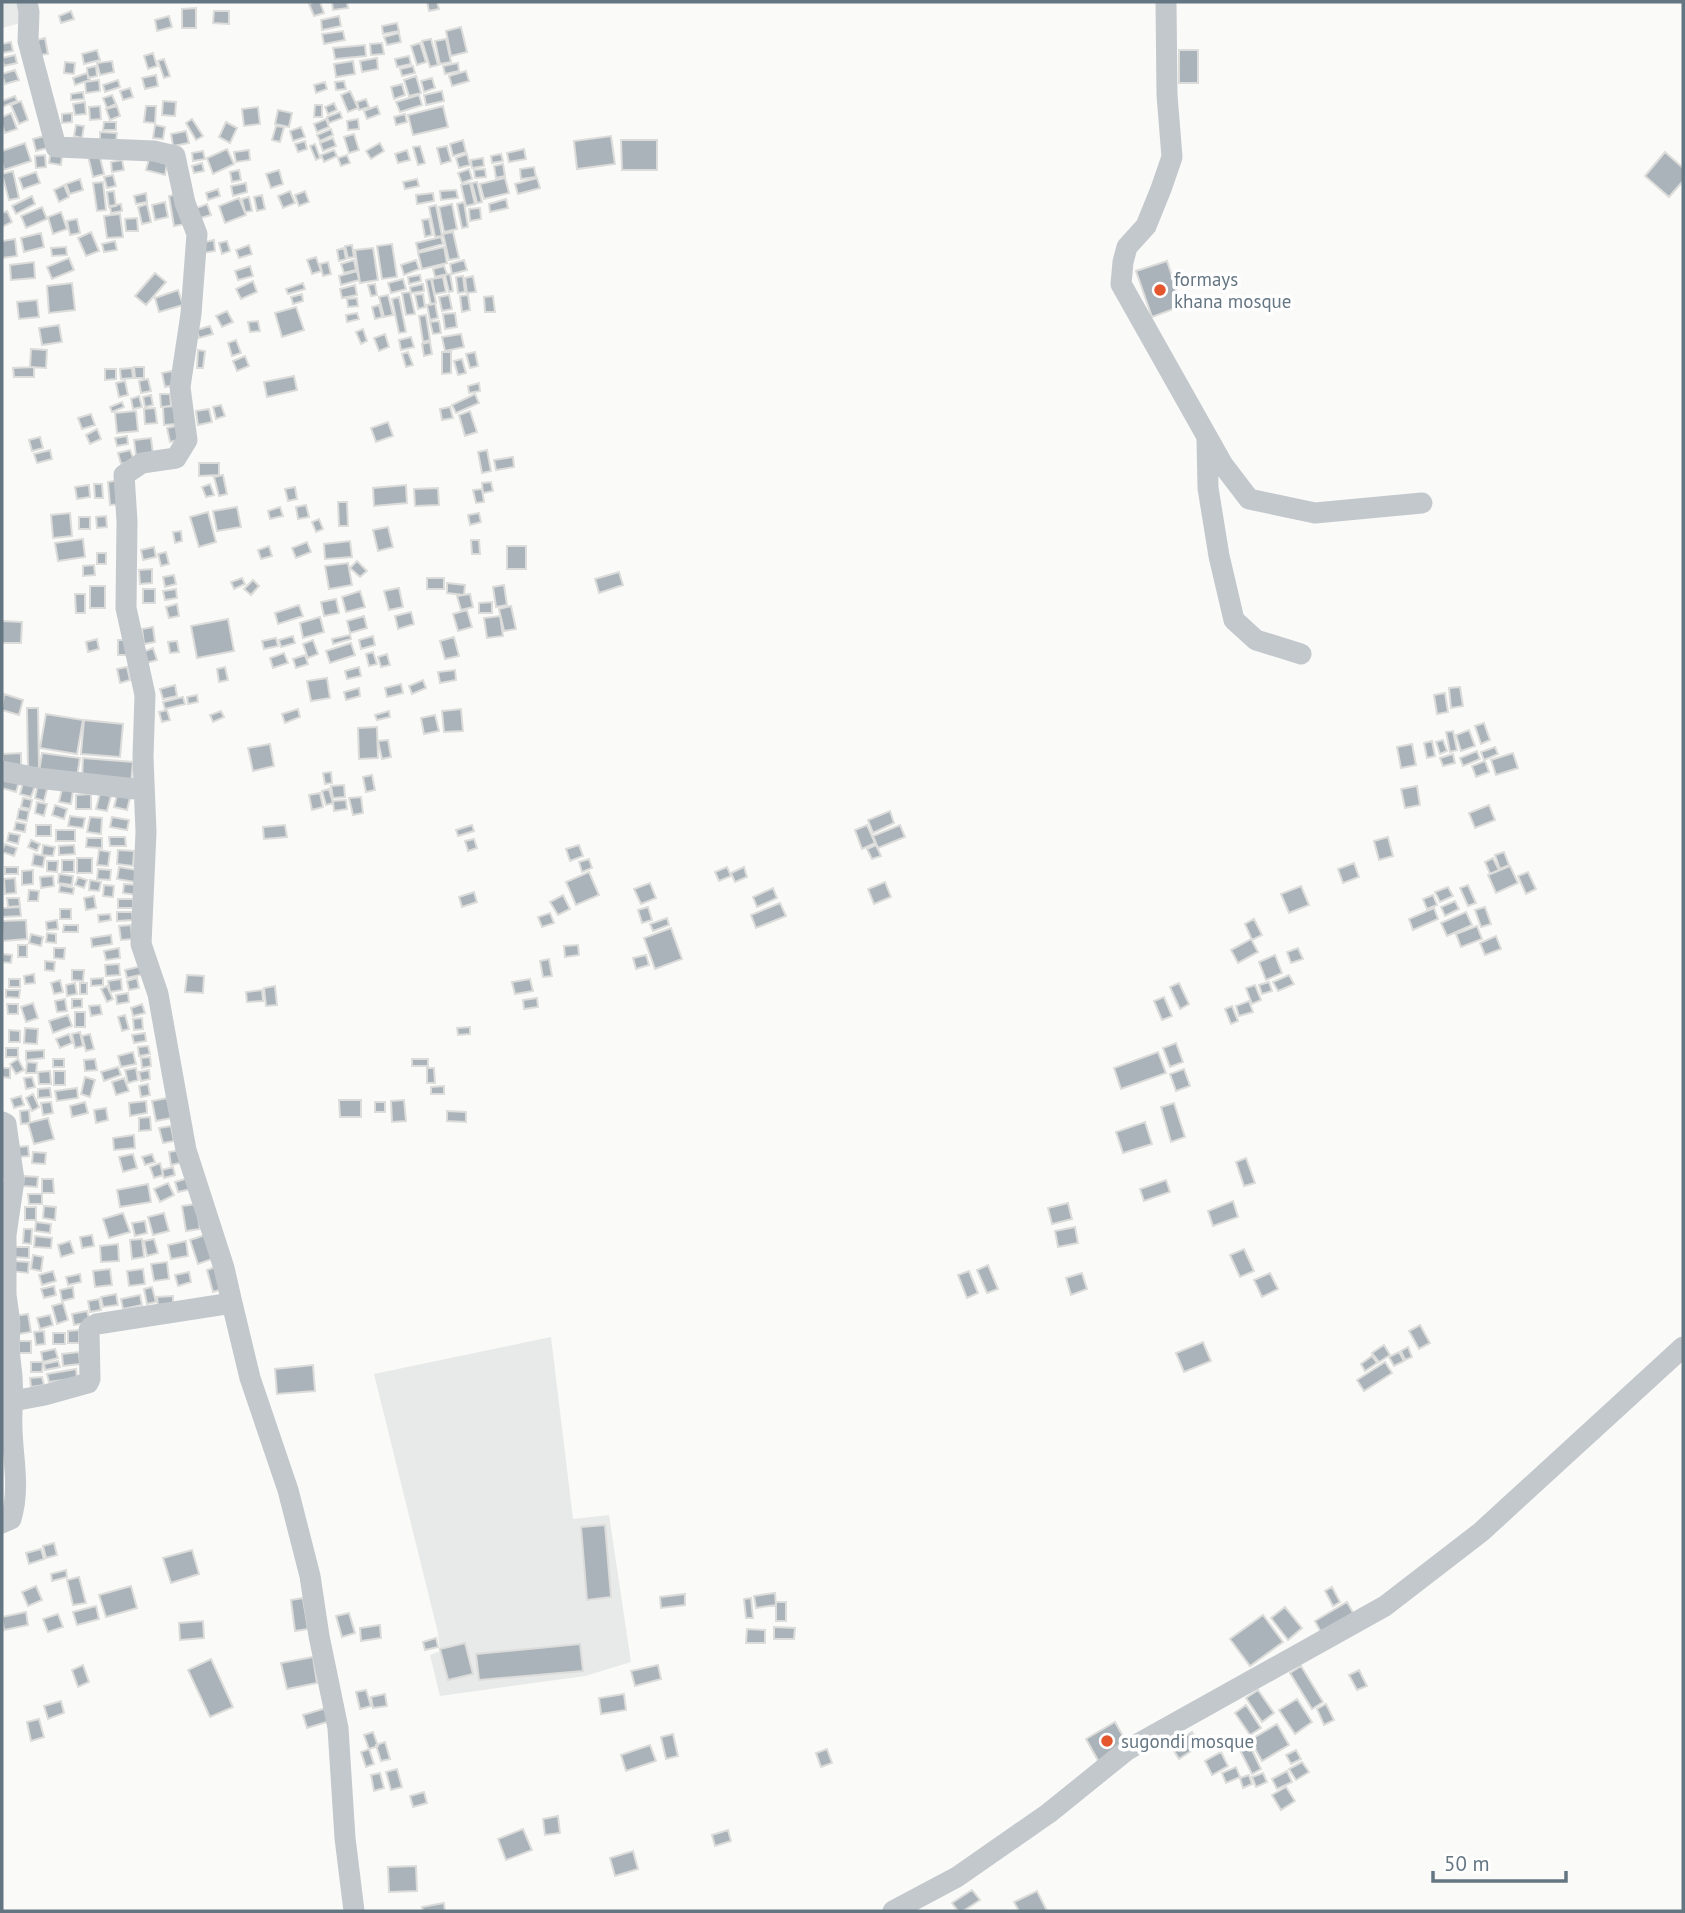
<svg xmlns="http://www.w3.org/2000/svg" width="1685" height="1913" font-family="'PT Sans',sans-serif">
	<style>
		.built { fill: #e8e9e9 }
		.building { fill: #aab3b9; stroke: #dcdcda; stroke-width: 2 }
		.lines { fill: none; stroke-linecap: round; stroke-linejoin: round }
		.street { stroke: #c3c8cc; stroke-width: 21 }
		.poi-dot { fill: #e4572e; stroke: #fff; stroke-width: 2.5 }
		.labels { text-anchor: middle; stroke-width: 7; stroke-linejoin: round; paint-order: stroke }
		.poi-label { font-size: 19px; fill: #657683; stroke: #fff; text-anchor: start }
	</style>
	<rect width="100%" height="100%" fill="#fafaf8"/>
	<!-- built -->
	<path class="built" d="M 2,2 L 21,2 L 24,22 L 2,28 Z
		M 551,1337 L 573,1519 L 609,1515 L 631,1662 L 585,1676 L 440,1696 L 430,1655 L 440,1651 L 438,1633 L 374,1374 Z"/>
	<!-- building -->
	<path class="building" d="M 314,2 L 320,2 L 324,13 L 314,16 L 309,4 Z
		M 332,2 L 347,2 L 348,8 L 333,10 Z
		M 427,2 L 437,2 L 439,9 L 429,11 Z
		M 196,8 L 196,28 L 182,28 L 182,9 Z
		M 71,11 L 74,19 L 61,23 L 59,16 Z
		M 214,11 L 229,11 L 229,24 L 213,23 Z
		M 169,16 L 172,27 L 157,31 L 155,20 Z
		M 339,16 L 341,26 L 322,30 L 321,20 Z
		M 397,23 L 399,31 L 383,34 L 382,26 Z
		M 461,27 L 467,52 L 451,56 L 446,31 Z
		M 343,31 L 345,40 L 324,44 L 322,34 Z
		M 399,33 L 401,42 L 387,45 L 384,37 Z
		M 45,38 L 48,54 L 39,55 L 37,40 Z
		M 431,39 L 438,65 L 430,67 L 422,41 Z
		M 446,39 L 451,62 L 440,64 L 435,41 Z
		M 11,42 L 13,51 L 2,53 L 2,44 Z
		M 382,43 L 384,54 L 371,55 L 370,44 Z
		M 420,43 L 426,62 L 417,65 L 411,46 Z
		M 365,45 L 366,56 L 335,59 L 333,48 Z
		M 97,50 L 100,60 L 84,64 L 82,54 Z
		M 1179,50 L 1198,50 L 1198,83 L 1179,83 Z
		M 153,53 L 157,66 L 148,69 L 144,56 Z
		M 15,55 L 17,63 L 4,66 L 2,58 Z
		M 409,56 L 411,64 L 397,67 L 395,59 Z
		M 377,58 L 378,69 L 362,72 L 360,61 Z
		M 164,59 L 170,76 L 164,78 L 158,61 Z
		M 112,61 L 114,72 L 100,75 L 97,63 Z
		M 353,61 L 355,74 L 336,77 L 334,64 Z
		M 65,62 L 75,63 L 74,74 L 64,73 Z
		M 458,63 L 459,71 L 445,74 L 443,66 Z
		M 96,66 L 97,76 L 88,78 L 87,68 Z
		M 413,66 L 415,73 L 402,76 L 400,69 Z
		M 15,70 L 19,80 L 5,84 L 2,74 Z
		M 466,71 L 469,81 L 452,86 L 449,76 Z
		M 87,73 L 90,80 L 75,85 L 73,78 Z
		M 156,75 L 158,86 L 145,89 L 142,78 Z
		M 416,76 L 421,93 L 409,96 L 404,80 Z
		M 432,78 L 435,88 L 424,92 L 421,81 Z
		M 99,80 L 100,91 L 86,93 L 85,82 Z
		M 118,80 L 120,87 L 105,92 L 103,85 Z
		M 344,81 L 346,89 L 336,90 L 335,82 Z
		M 325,82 L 327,89 L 316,93 L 314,85 Z
		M 402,84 L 405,95 L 394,99 L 391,87 Z
		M 130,88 L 133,97 L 123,100 L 120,91 Z
		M 350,91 L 358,108 L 348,112 L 341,95 Z
		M 442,91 L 444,101 L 426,105 L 424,95 Z
		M 83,92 L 84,99 L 71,100 L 71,94 Z
		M 112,95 L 116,104 L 107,108 L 103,98 Z
		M 419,95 L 422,105 L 400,112 L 396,102 Z
		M 15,96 L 17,101 L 2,107 L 2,101 Z
		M 366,99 L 369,107 L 359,110 L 357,102 Z
		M 21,101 L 28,120 L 19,124 L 11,105 Z
		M 163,101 L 176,102 L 175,116 L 162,115 Z
		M 85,102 L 86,114 L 75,115 L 73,104 Z
		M 334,103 L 337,110 L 328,114 L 325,107 Z
		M 315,105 L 322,105 L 322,117 L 314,117 Z
		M 100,106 L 101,119 L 90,120 L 89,107 Z
		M 117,106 L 120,116 L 110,120 L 106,109 Z
		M 146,106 L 156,106 L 155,123 L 144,122 Z
		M 377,106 L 380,114 L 367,119 L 364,111 Z
		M 443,106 L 448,127 L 413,135 L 408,115 Z
		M 258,107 L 260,124 L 244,126 L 242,109 Z
		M 278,110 L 292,113 L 289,127 L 275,124 Z
		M 340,112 L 342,118 L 329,123 L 327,117 Z
		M 11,113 L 17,129 L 5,133 L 2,125 L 2,117 Z
		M 72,113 L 72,122 L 62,123 L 62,114 Z
		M 405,114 L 407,122 L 396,125 L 394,117 Z
		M 192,119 L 203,136 L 196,140 L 186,123 Z
		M 326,119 L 329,127 L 317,132 L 314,124 Z
		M 358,119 L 359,129 L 348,130 L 347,121 Z
		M 104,122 L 116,122 L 116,130 L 103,130 Z
		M 226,122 L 237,128 L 230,143 L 219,137 Z
		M 76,125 L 84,126 L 82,138 L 74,136 Z
		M 155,125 L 165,127 L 163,139 L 153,138 Z
		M 276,126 L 284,127 L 280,142 L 272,140 Z
		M 301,127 L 305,137 L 293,141 L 290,131 Z
		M 331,129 L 333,135 L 320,141 L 317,135 Z
		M 186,131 L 189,143 L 173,146 L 171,134 Z
		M 100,132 L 117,133 L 116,142 L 100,141 Z
		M 354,134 L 359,150 L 349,153 L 344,137 Z
		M 44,136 L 47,148 L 36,151 L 33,139 Z
		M 611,136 L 615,164 L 577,169 L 574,141 Z
		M 333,138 L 336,146 L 323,151 L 320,143 Z
		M 463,140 L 466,152 L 453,156 L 450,144 Z
		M 621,140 L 657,140 L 657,170 L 622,170 Z
		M 305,141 L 307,149 L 298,152 L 295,144 Z
		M 25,143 L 31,161 L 4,170 L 2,162 L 2,151 Z
		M 380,143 L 384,151 L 371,159 L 366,151 Z
		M 315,144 L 320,158 L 316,160 L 310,146 Z
		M 420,146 L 425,163 L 418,165 L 413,147 Z
		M 447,146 L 451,161 L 441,164 L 437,148 Z
		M 51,149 L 63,150 L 61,165 L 49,163 Z
		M 227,149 L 234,164 L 213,174 L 207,158 Z
		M 524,149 L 526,159 L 509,162 L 507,153 Z
		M 249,150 L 250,160 L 236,162 L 234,152 Z
		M 334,150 L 337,156 L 324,162 L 321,155 Z
		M 407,150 L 410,160 L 398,163 L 395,154 Z
		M 203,151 L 205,159 L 193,161 L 192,153 Z
		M 1665,152 L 1683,168 L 1683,181 L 1669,197 L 1645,176 Z
		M 99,153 L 104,174 L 93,177 L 88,156 Z
		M 467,154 L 470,165 L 459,168 L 456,158 Z
		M 501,154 L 503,161 L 492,163 L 491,156 Z
		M 45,155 L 46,167 L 36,168 L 35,156 Z
		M 347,155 L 350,163 L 341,166 L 338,158 Z
		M 483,158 L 484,166 L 472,168 L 471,160 Z
		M 149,159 L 167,164 L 165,175 L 146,170 Z
		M 122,160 L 124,170 L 112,172 L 111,162 Z
		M 202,163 L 204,171 L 194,173 L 192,166 Z
		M 503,164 L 505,176 L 496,178 L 494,166 Z
		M 534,167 L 536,177 L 521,179 L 520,169 Z
		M 469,169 L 472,179 L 462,183 L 458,173 Z
		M 485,169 L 486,177 L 475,178 L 474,170 Z
		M 239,170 L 241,180 L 232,182 L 230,172 Z
		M 279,170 L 283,184 L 271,188 L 266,174 Z
		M 13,171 L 19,198 L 9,200 L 2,174 Z
		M 36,172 L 40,183 L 23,189 L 19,178 Z
		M 113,175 L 116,186 L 107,188 L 104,177 Z
		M 505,178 L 509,193 L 484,199 L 480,184 Z
		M 537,178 L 540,188 L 518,194 L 515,184 Z
		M 80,179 L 83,190 L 70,194 L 66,184 Z
		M 417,179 L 419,186 L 405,189 L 403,182 Z
		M 103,182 L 106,210 L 97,211 L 93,183 Z
		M 477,182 L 482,202 L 477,203 L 472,183 Z
		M 246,183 L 247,192 L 233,196 L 231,186 Z
		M 470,183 L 475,204 L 466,206 L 461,185 Z
		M 64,185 L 69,197 L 59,202 L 54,190 Z
		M 218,189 L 220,196 L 208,200 L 206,193 Z
		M 456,190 L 458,198 L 441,200 L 440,191 Z
		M 114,191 L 116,206 L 109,207 L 107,192 Z
		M 290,191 L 295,203 L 283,208 L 278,196 Z
		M 305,191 L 309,202 L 299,206 L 295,195 Z
		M 146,193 L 147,202 L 136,204 L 134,196 Z
		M 433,193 L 434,201 L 417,204 L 416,195 Z
		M 179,194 L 185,224 L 174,226 L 169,196 Z
		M 262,195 L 265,209 L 257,211 L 254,197 Z
		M 32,196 L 35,204 L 16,214 L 12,206 Z
		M 249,197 L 252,211 L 245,212 L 242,199 Z
		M 239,198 L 246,215 L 225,223 L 219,206 Z
		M 506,199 L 508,208 L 490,212 L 489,204 Z
		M 165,202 L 168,217 L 155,220 L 152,205 Z
		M 464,202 L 468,227 L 462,228 L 457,204 Z
		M 121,204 L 122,211 L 111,213 L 110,206 Z
		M 147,204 L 151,222 L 142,224 L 138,207 Z
		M 207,204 L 211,215 L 197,219 L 194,209 Z
		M 452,204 L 457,229 L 444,232 L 439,207 Z
		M 436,205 L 442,236 L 435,237 L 429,207 Z
		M 42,207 L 47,219 L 26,228 L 21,216 Z
		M 480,208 L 481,219 L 470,221 L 469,209 Z
		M 7,211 L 12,222 L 2,227 L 2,213 Z
		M 61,212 L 67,229 L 53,234 L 48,217 Z
		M 120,214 L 123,237 L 107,238 L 104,216 Z
		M 137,218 L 138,231 L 126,231 L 125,219 Z
		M 77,219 L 80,233 L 70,235 L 67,221 Z
		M 429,219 L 432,235 L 425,237 L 422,220 Z
		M 91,232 L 99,251 L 86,256 L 78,238 Z
		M 453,232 L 459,258 L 449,260 L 443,234 Z
		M 41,233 L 44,247 L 24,252 L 21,238 Z
		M 441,237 L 443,244 L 418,251 L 416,243 Z
		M 15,239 L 17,256 L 2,258 L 2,241 Z
		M 214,240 L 215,251 L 202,253 L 200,243 Z
		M 115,241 L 117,250 L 104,252 L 102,244 Z
		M 227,241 L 230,251 L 222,254 L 219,243 Z
		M 392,244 L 397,277 L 382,279 L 377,246 Z
		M 249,245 L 252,254 L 239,258 L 236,250 Z
		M 352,245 L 354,257 L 348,258 L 345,246 Z
		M 66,247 L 67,255 L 52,256 L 51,248 Z
		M 444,247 L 447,263 L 422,269 L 418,253 Z
		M 344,248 L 346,259 L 339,261 L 337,250 Z
		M 373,248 L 378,280 L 360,283 L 355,250 Z
		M 316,257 L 321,271 L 312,274 L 307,260 Z
		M 69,258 L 74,270 L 52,279 L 47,267 Z
		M 354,260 L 356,270 L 344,273 L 341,264 Z
		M 416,260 L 419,269 L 404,275 L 401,265 Z
		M 464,260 L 467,270 L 452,274 L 450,264 Z
		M 1167,261 L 1182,306 L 1152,317 L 1136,271 Z
		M 34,262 L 35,278 L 11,280 L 10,265 Z
		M 328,262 L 331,274 L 323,276 L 320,264 Z
		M 250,266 L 253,276 L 238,280 L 235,271 Z
		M 444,266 L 447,274 L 435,277 L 433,269 Z
		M 357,271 L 359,280 L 341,285 L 339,276 Z
		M 155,273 L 166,282 L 146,305 L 135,296 Z
		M 450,274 L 453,291 L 449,292 L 445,275 Z
		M 420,275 L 421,281 L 409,284 L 408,277 Z
		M 463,276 L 465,292 L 458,293 L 456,277 Z
		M 473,276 L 476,292 L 467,293 L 465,278 Z
		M 443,277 L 446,292 L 435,294 L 432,279 Z
		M 403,279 L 406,289 L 391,293 L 388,283 Z
		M 431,279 L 436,303 L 431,305 L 426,280 Z
		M 253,281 L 257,292 L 241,299 L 236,289 Z
		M 72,283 L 75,310 L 49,313 L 47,286 Z
		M 303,283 L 305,289 L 288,294 L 286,289 Z
		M 375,284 L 377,295 L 371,296 L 368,285 Z
		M 423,284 L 424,291 L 411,293 L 410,287 Z
		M 355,285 L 357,295 L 342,298 L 340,289 Z
		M 178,290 L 183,305 L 159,312 L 155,298 Z
		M 410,292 L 415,314 L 406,315 L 402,293 Z
		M 302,294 L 303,301 L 293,304 L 291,297 Z
		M 423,294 L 425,307 L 418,309 L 415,295 Z
		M 388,295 L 393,315 L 384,317 L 379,297 Z
		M 449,295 L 452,309 L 442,311 L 439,297 Z
		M 468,295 L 470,310 L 462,312 L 460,296 Z
		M 493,296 L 495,312 L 485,312 L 484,297 Z
		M 399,297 L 406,332 L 399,333 L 392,299 Z
		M 357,298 L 358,306 L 348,307 L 347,299 Z
		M 37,300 L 39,317 L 19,319 L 17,302 Z
		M 435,303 L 438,318 L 430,320 L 427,305 Z
		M 379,305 L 382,317 L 375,319 L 372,307 Z
		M 296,307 L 304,330 L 282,337 L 275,313 Z
		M 227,311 L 233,322 L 222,327 L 216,316 Z
		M 357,313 L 359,319 L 347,322 L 346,315 Z
		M 455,313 L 457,327 L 445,329 L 443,314 Z
		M 426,315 L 430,340 L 423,342 L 419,316 Z
		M 258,321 L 260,331 L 250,332 L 248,322 Z
		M 439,321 L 441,333 L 433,334 L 430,322 Z
		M 59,325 L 62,342 L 42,345 L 39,328 Z
		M 210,326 L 213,334 L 199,338 L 197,330 Z
		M 363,329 L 367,341 L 361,344 L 356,332 Z
		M 385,334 L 389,347 L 379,351 L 374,338 Z
		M 461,334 L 464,347 L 445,351 L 442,337 Z
		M 411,337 L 414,347 L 401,350 L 399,340 Z
		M 236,340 L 241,353 L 232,356 L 228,343 Z
		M 430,342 L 432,354 L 424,356 L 422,344 Z
		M 31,349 L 47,350 L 46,368 L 30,367 Z
		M 198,350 L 205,351 L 203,368 L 197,368 Z
		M 408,352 L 413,365 L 406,367 L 402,354 Z
		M 442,352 L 451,352 L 451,373 L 442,374 Z
		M 475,352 L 478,366 L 470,368 L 466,354 Z
		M 245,356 L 249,366 L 237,371 L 233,361 Z
		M 462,359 L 466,373 L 458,375 L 454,361 Z
		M 34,367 L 34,377 L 14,377 L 13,368 Z
		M 134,367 L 144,367 L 144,378 L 135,378 Z
		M 132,368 L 133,378 L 121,379 L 120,369 Z
		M 105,369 L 116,369 L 116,379 L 105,380 Z
		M 172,371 L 174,385 L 165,387 L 162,373 Z
		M 294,376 L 297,390 L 267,397 L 264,382 Z
		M 148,379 L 151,391 L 141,393 L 139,381 Z
		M 125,381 L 128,395 L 119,397 L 116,383 Z
		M 479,383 L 480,391 L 469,393 L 468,386 Z
		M 160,394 L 170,394 L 171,406 L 161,407 Z
		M 475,394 L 479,403 L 456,413 L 452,405 Z
		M 151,395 L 153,405 L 145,407 L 143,397 Z
		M 139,396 L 142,407 L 133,409 L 131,399 Z
		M 122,402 L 124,407 L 112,412 L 110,407 Z
		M 221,405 L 225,416 L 216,419 L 213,407 Z
		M 175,406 L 176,424 L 164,425 L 163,407 Z
		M 450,407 L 453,418 L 442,420 L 440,409 Z
		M 155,408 L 157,423 L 145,424 L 144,409 Z
		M 209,409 L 212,422 L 198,425 L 196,411 Z
		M 136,411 L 138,431 L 117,433 L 115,413 Z
		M 470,411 L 477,432 L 465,436 L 459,415 Z
		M 91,414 L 95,425 L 82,429 L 78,418 Z
		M 388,422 L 393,436 L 376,442 L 371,428 Z
		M 180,425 L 183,439 L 170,442 L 167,428 Z
		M 97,429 L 101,439 L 90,444 L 86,435 Z
		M 127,436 L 128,444 L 117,446 L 115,438 Z
		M 40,437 L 43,448 L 32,451 L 29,440 Z
		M 151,438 L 153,454 L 136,456 L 134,440 Z
		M 50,450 L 52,459 L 37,463 L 34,454 Z
		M 130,450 L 134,460 L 121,464 L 118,453 Z
		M 487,450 L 491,471 L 482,473 L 478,452 Z
		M 513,457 L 514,467 L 496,470 L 494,460 Z
		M 199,463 L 219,463 L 219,475 L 199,476 Z
		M 223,475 L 227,494 L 219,496 L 214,477 Z
		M 119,480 L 122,504 L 110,505 L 108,482 Z
		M 491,482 L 493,491 L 483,493 L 482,483 Z
		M 94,484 L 102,484 L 103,498 L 95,498 Z
		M 210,484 L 214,495 L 206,497 L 202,487 Z
		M 89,485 L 90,497 L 77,499 L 75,487 Z
		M 406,485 L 407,503 L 374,506 L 373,488 Z
		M 295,487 L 297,499 L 288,501 L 285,489 Z
		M 438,488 L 439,505 L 415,506 L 414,489 Z
		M 482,489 L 484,502 L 476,503 L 473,490 Z
		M 338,502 L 347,502 L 348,526 L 339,526 Z
		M 306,505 L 309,517 L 298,519 L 296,507 Z
		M 237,507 L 241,527 L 217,531 L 213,511 Z
		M 280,507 L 283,516 L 270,519 L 268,511 Z
		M 208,512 L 216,542 L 199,547 L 190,517 Z
		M 70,513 L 72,536 L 53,538 L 51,515 Z
		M 479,513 L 481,522 L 470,525 L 468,515 Z
		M 106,516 L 107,527 L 97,528 L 96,517 Z
		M 79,517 L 90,517 L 90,529 L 79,529 Z
		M 319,519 L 323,529 L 316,532 L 312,522 Z
		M 388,527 L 393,547 L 378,551 L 373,530 Z
		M 181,531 L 182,541 L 175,543 L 173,532 Z
		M 83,539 L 85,557 L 58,561 L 55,543 Z
		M 471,540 L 479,540 L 480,554 L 472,554 Z
		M 350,541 L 352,557 L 325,559 L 324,544 Z
		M 307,542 L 311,552 L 296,558 L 292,548 Z
		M 269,546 L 272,556 L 261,559 L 258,550 Z
		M 507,546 L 526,546 L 526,569 L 507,569 Z
		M 154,547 L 156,557 L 143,560 L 141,550 Z
		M 166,552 L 169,564 L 161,566 L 158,554 Z
		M 97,553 L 106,553 L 106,564 L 97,564 Z
		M 357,561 L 367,571 L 360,577 L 350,568 Z
		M 348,563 L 352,585 L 329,589 L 325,566 Z
		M 94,565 L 95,575 L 83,576 L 83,566 Z
		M 152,569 L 152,583 L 140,584 L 139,570 Z
		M 619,572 L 623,585 L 599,593 L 595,579 Z
		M 174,575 L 176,584 L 165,587 L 163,577 Z
		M 242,578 L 245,584 L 234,589 L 231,582 Z
		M 427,578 L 444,578 L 444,589 L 427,589 Z
		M 253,580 L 259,586 L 251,595 L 244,589 Z
		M 447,583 L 465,585 L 464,595 L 447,593 Z
		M 504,585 L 507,605 L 496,607 L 493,587 Z
		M 90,586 L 105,586 L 105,608 L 90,608 Z
		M 399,588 L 403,607 L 389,610 L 384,591 Z
		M 143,589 L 155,589 L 155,603 L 143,603 Z
		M 176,589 L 177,598 L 165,600 L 163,591 Z
		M 360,591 L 365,607 L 346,612 L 342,597 Z
		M 75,594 L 85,594 L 85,613 L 76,613 Z
		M 470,594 L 473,607 L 461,610 L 457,596 Z
		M 336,599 L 339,613 L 324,616 L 321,602 Z
		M 492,602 L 492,613 L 479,613 L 479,603 Z
		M 177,604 L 179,616 L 169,618 L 166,607 Z
		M 299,605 L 303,616 L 278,624 L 275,613 Z
		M 511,606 L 516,629 L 504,631 L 499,609 Z
		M 467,610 L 472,627 L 458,631 L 453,614 Z
		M 411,612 L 414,624 L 398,629 L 395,616 Z
		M 364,616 L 367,628 L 350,633 L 347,621 Z
		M 500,616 L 503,636 L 487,638 L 484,618 Z
		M 320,617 L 324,632 L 303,638 L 300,623 Z
		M 228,619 L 234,651 L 197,658 L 191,626 Z
		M 2,621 L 22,622 L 21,643 L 2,643 Z
		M 153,627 L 155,642 L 144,644 L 142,629 Z
		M 350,635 L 351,639 L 333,644 L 332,639 Z
		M 293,636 L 295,643 L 281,647 L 279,640 Z
		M 373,636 L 375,645 L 361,649 L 359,640 Z
		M 454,637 L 459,656 L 445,659 L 440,641 Z
		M 276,638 L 278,646 L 264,649 L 262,641 Z
		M 97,639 L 99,649 L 88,652 L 86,642 Z
		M 118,640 L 127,640 L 128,655 L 118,655 Z
		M 313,640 L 318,654 L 308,658 L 303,644 Z
		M 177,641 L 179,652 L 170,653 L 168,642 Z
		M 351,643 L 355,655 L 330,663 L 326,651 Z
		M 153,648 L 157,660 L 146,663 L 143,652 Z
		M 373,652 L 377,664 L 369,666 L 366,654 Z
		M 284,653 L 288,663 L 273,668 L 270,658 Z
		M 387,654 L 390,665 L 381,667 L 378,657 Z
		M 305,655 L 308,664 L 296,668 L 293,659 Z
		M 127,667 L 130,680 L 120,683 L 117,669 Z
		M 225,667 L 228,680 L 219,682 L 217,669 Z
		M 359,667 L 361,676 L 347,679 L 345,671 Z
		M 455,670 L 456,680 L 440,683 L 438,672 Z
		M 327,678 L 330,698 L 311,701 L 307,681 Z
		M 423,680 L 426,688 L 412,694 L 409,686 Z
		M 401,684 L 403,693 L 387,697 L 385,688 Z
		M 175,685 L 177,696 L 163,699 L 160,689 Z
		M 1460,687 L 1463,706 L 1451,708 L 1449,688 Z
		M 359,688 L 360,696 L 346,700 L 344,692 Z
		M 1445,693 L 1448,712 L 1437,714 L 1434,695 Z
		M 4,694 L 23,700 L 19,715 L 2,710 Z
		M 197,695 L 198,702 L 188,704 L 187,697 Z
		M 183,697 L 185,704 L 165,709 L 163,702 Z
		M 27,708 L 38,708 L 39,768 L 28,769 Z
		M 298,709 L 300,717 L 285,723 L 282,714 Z
		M 461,709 L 463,731 L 444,732 L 442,711 Z
		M 167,710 L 170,720 L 162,722 L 159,712 Z
		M 221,711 L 224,717 L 213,722 L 210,715 Z
		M 389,711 L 390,717 L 377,720 L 375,715 Z
		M 46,714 L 83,720 L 77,754 L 40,748 Z
		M 435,715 L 439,731 L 424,734 L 421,718 Z
		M 84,720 L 123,724 L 120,757 L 81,754 Z
		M 1484,723 L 1490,740 L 1481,744 L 1475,726 Z
		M 377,727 L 378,758 L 359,759 L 358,728 Z
		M 1469,730 L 1475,746 L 1461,751 L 1456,735 Z
		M 1453,731 L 1457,750 L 1450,752 L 1446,732 Z
		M 388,740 L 391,757 L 382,759 L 378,741 Z
		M 1443,740 L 1447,751 L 1440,754 L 1436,742 Z
		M 1432,741 L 1435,756 L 1427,758 L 1424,743 Z
		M 270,744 L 274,766 L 253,771 L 248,748 Z
		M 1412,744 L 1416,765 L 1401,768 L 1397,747 Z
		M 1495,747 L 1498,754 L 1484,760 L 1481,752 Z
		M 1477,751 L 1480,759 L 1463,766 L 1460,758 Z
		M 21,753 L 21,768 L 3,768 L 3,754 Z
		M 42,753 L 80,758 L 77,777 L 39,772 Z
		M 1513,753 L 1518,768 L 1496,775 L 1491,760 Z
		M 1453,754 L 1455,763 L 1443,766 L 1440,758 Z
		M 83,758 L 133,762 L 131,783 L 82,779 Z
		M 1485,761 L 1489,772 L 1476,777 L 1472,766 Z
		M 331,772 L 332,783 L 325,784 L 323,773 Z
		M 372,775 L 375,790 L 366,792 L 363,777 Z
		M 2,777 L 19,782 L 16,792 L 2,788 Z
		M 23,783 L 35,786 L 31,797 L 20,794 Z
		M 38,784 L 48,786 L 44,801 L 35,798 Z
		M 344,785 L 345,797 L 333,798 L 331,786 Z
		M 1417,786 L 1420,805 L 1405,808 L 1401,789 Z
		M 62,789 L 73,791 L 71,804 L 59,802 Z
		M 329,789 L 333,803 L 326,805 L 322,791 Z
		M 100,793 L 111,796 L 107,811 L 96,809 Z
		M 320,793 L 323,807 L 312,810 L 309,795 Z
		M 91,794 L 91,809 L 76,809 L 76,795 Z
		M 117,795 L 130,798 L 127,810 L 114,807 Z
		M 361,797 L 363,813 L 353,815 L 349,798 Z
		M 23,798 L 32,800 L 30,809 L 21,807 Z
		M 346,800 L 347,809 L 334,811 L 333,801 Z
		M 37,802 L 47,804 L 44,816 L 35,813 Z
		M 55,805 L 67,809 L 64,819 L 52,815 Z
		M 1489,805 L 1495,820 L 1475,828 L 1469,813 Z
		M 19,809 L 29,811 L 27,821 L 17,819 Z
		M 890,811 L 894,823 L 873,833 L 868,820 Z
		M 70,816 L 85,818 L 83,828 L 68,826 Z
		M 90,817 L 102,818 L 101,834 L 87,832 Z
		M 112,817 L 129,820 L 127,830 L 110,827 Z
		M 16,822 L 26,824 L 25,832 L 14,830 Z
		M 36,825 L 51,825 L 51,836 L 36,836 Z
		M 285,825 L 287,837 L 264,839 L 263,827 Z
		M 472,825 L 474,831 L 458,836 L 456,830 Z
		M 867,825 L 875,843 L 862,849 L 855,830 Z
		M 900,825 L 905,837 L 878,848 L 873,836 Z
		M 56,830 L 75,830 L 75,841 L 56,841 Z
		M 9,833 L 20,835 L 18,844 L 7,841 Z
		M 109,837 L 125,837 L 126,846 L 110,846 Z
		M 1388,837 L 1393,856 L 1379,860 L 1374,841 Z
		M 87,838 L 102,838 L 102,848 L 86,847 Z
		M 474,839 L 477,848 L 468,851 L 465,841 Z
		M 31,840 L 40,844 L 37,851 L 28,847 Z
		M 5,844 L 17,848 L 14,856 L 2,852 Z
		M 43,845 L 55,847 L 53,856 L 42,855 Z
		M 74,845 L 75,854 L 59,855 L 59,846 Z
		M 579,845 L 583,856 L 570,861 L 566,849 Z
		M 876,845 L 881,856 L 872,859 L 867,849 Z
		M 99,850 L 110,852 L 108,866 L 97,865 Z
		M 118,850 L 134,851 L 133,866 L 117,864 Z
		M 1504,852 L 1509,865 L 1500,869 L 1495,855 Z
		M 34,854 L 45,856 L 43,867 L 32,865 Z
		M 77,858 L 92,858 L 92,873 L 77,873 Z
		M 1493,858 L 1499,870 L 1490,874 L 1485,862 Z
		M 589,859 L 592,868 L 582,872 L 579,862 Z
		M 62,860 L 74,860 L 74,872 L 62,872 Z
		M 47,861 L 58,861 L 57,872 L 47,871 Z
		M 1354,863 L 1359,877 L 1343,883 L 1338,869 Z
		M 1510,866 L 1518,883 L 1496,893 L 1488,875 Z
		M 5,867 L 18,867 L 18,874 L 5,874 Z
		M 119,867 L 137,870 L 135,882 L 117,879 Z
		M 727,867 L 731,876 L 719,881 L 715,872 Z
		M 744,867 L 747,877 L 735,882 L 731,873 Z
		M 98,869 L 111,870 L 110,880 L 97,879 Z
		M 33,870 L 33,884 L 22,885 L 22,871 Z
		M 589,872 L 599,895 L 576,905 L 566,882 Z
		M 1528,872 L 1536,889 L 1526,894 L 1518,876 Z
		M 59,874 L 73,876 L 72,885 L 58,883 Z
		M 53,876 L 54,886 L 41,888 L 40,877 Z
		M 78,877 L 87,880 L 84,888 L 75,885 Z
		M 15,878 L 16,893 L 5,894 L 4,879 Z
		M 90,880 L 101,882 L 99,891 L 89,890 Z
		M 885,882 L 891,897 L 874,904 L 868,889 Z
		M 650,883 L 656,898 L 641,904 L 634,889 Z
		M 124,884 L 138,885 L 137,895 L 123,893 Z
		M 60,885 L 74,888 L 73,894 L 59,892 Z
		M 104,885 L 114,886 L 113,897 L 103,896 Z
		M 1468,885 L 1476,903 L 1468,906 L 1460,888 Z
		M 1301,886 L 1309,905 L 1289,913 L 1281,894 Z
		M 1448,887 L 1453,896 L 1440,902 L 1435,892 Z
		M 773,888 L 777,898 L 757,907 L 753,897 Z
		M 29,890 L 39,891 L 38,901 L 28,901 Z
		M 474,892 L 477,902 L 462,907 L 459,897 Z
		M 563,895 L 570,909 L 558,915 L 550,902 Z
		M 1433,895 L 1437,905 L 1427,909 L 1423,899 Z
		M 94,896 L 96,908 L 86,910 L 84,898 Z
		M 7,898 L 19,898 L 20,906 L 8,907 Z
		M 118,899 L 133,899 L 133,908 L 118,908 Z
		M 1455,901 L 1459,909 L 1445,916 L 1441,907 Z
		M 780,903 L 786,916 L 756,928 L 751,915 Z
		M 20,907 L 21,916 L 2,917 L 2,908 Z
		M 648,907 L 652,920 L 642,923 L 638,910 Z
		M 1485,907 L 1491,924 L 1481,927 L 1475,910 Z
		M 1434,908 L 1438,919 L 1413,930 L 1409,919 Z
		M 60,909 L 71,909 L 71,919 L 60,919 Z
		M 117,912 L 132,912 L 133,920 L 117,921 Z
		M 1466,912 L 1472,925 L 1447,936 L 1441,923 Z
		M 550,913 L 554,923 L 542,927 L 538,917 Z
		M 110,914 L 111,920 L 99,922 L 98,915 Z
		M 667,918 L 669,925 L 653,931 L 650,924 Z
		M 1254,919 L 1262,935 L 1252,940 L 1245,924 Z
		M 26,920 L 27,939 L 3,941 L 2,921 Z
		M 57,920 L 58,929 L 47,930 L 46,922 Z
		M 64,925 L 78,925 L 78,932 L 63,932 Z
		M 131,925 L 132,939 L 121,940 L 119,926 Z
		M 1477,926 L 1482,939 L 1461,947 L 1456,934 Z
		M 671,928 L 682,959 L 655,969 L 644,938 Z
		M 47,933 L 56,934 L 56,943 L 46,942 Z
		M 31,934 L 43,937 L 41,946 L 29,943 Z
		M 111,935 L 112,944 L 92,947 L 91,938 Z
		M 1496,936 L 1501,949 L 1485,955 L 1480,943 Z
		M 1251,939 L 1258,952 L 1238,963 L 1231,950 Z
		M 18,945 L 27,945 L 27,957 L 18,957 Z
		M 578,945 L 579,955 L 565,957 L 564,946 Z
		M 54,948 L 65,948 L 64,959 L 54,958 Z
		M 119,948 L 120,958 L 106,960 L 104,951 Z
		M 1298,948 L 1303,959 L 1291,963 L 1287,952 Z
		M 3,954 L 12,955 L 11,963 L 2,962 Z
		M 646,955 L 649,965 L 636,969 L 633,958 Z
		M 1275,955 L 1282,973 L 1266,980 L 1259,962 Z
		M 549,959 L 552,976 L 543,977 L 540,961 Z
		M 45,961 L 55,962 L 54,971 L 45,970 Z
		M 119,964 L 120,975 L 106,976 L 105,965 Z
		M 142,966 L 144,974 L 127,978 L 125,970 Z
		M 72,970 L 84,970 L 83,981 L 72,980 Z
		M 34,974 L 35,983 L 25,984 L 24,976 Z
		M 187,975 L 204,976 L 203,993 L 185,992 Z
		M 1289,975 L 1294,984 L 1278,991 L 1273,982 Z
		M 103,978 L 103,985 L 91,986 L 91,979 Z
		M 137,978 L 139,988 L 129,990 L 127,981 Z
		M 9,979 L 20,979 L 20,987 L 9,987 Z
		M 121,979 L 122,990 L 110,992 L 108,981 Z
		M 530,979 L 533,991 L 515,994 L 512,982 Z
		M 60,980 L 63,992 L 54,994 L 51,983 Z
		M 1269,982 L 1272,991 L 1262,994 L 1259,985 Z
		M 75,983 L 77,994 L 67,996 L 66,985 Z
		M 80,983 L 87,983 L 87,994 L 80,994 Z
		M 1179,983 L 1189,1004 L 1180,1009 L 1170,987 Z
		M 1255,985 L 1261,1000 L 1252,1004 L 1246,988 Z
		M 107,986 L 113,999 L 107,1002 L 101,989 Z
		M 275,986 L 277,1005 L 266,1006 L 264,988 Z
		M 6,990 L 20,990 L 19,998 L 6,997 Z
		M 262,990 L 263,1001 L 247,1002 L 246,992 Z
		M 128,993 L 129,1002 L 117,1004 L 116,995 Z
		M 1164,997 L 1172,1016 L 1162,1020 L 1154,1001 Z
		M 537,998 L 538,1007 L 524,1009 L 523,1000 Z
		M 65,999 L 67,1011 L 57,1012 L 55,1001 Z
		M 72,999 L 82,999 L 82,1007 L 72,1008 Z
		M 1249,1001 L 1253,1012 L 1239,1016 L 1236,1006 Z
		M 33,1003 L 38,1018 L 26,1022 L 21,1007 Z
		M 7,1004 L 18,1004 L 18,1014 L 8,1014 Z
		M 142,1004 L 145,1013 L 133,1016 L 131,1008 Z
		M 100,1005 L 102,1014 L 91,1016 L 89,1006 Z
		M 1232,1006 L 1238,1021 L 1231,1024 L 1225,1009 Z
		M 75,1012 L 85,1012 L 85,1027 L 75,1027 Z
		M 68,1015 L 72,1026 L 53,1033 L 49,1021 Z
		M 125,1015 L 129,1029 L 122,1031 L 118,1017 Z
		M 142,1018 L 143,1029 L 134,1030 L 133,1019 Z
		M 470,1027 L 470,1034 L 458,1035 L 457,1028 Z
		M 25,1028 L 38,1029 L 37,1044 L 24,1043 Z
		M 9,1030 L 20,1031 L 20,1042 L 9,1042 Z
		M 80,1032 L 83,1046 L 75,1048 L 72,1034 Z
		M 145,1033 L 146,1041 L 134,1043 L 132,1035 Z
		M 69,1034 L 72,1043 L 60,1048 L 56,1039 Z
		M 90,1034 L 94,1049 L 86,1051 L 82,1036 Z
		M 1176,1043 L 1183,1062 L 1170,1067 L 1163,1048 Z
		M 148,1046 L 150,1054 L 139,1056 L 138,1047 Z
		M 6,1048 L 18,1048 L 18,1057 L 6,1057 Z
		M 44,1050 L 44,1058 L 26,1060 L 26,1051 Z
		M 133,1052 L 136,1064 L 121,1067 L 118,1056 Z
		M 1158,1052 L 1166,1073 L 1121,1089 L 1114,1068 Z
		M 150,1057 L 151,1066 L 142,1068 L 141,1058 Z
		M 18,1059 L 24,1070 L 16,1074 L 10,1064 Z
		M 53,1059 L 64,1059 L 64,1067 L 53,1067 Z
		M 95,1059 L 97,1070 L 85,1071 L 84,1060 Z
		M 412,1059 L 428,1059 L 428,1066 L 412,1066 Z
		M 27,1062 L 37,1063 L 36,1073 L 26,1073 Z
		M 118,1067 L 121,1075 L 104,1081 L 101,1072 Z
		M 2,1068 L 10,1068 L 10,1078 L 2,1077 Z
		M 136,1068 L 138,1080 L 128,1083 L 125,1070 Z
		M 427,1068 L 434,1068 L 435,1083 L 427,1083 Z
		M 1184,1069 L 1190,1086 L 1176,1091 L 1170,1074 Z
		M 149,1070 L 150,1079 L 141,1081 L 139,1072 Z
		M 50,1071 L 51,1084 L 39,1084 L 38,1072 Z
		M 54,1071 L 65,1071 L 65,1085 L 54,1085 Z
		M 32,1077 L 35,1087 L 26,1089 L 24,1078 Z
		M 85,1077 L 95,1080 L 90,1097 L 81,1094 Z
		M 124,1078 L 129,1091 L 116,1095 L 112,1082 Z
		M 148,1084 L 150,1095 L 141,1097 L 139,1086 Z
		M 444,1086 L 444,1094 L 431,1094 L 431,1087 Z
		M 50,1088 L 51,1097 L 38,1098 L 38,1089 Z
		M 77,1088 L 78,1098 L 57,1101 L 55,1091 Z
		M 33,1094 L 39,1107 L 32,1111 L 26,1098 Z
		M 21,1096 L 24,1105 L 14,1108 L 11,1099 Z
		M 167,1098 L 171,1118 L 156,1121 L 152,1101 Z
		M 339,1100 L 361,1100 L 361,1117 L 340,1117 Z
		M 404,1100 L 406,1121 L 392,1122 L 391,1101 Z
		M 146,1101 L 147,1113 L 130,1116 L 129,1103 Z
		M 51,1102 L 53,1113 L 43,1115 L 41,1103 Z
		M 85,1102 L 88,1113 L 72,1117 L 70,1106 Z
		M 375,1102 L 385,1102 L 385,1112 L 375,1112 Z
		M 1174,1103 L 1185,1137 L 1171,1142 L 1161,1107 Z
		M 106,1108 L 108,1120 L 96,1123 L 94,1110 Z
		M 29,1110 L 30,1123 L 21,1124 L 20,1111 Z
		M 447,1111 L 466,1112 L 466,1122 L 447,1121 Z
		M 150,1117 L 151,1130 L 139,1131 L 139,1118 Z
		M 48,1118 L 54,1139 L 34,1144 L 28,1123 Z
		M 1145,1122 L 1152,1144 L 1123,1153 L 1116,1132 Z
		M 171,1126 L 174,1141 L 163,1143 L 159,1128 Z
		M 134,1135 L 135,1148 L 114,1150 L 113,1138 Z
		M 28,1146 L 29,1156 L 19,1157 L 18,1147 Z
		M 181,1150 L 184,1162 L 171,1165 L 169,1152 Z
		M 33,1152 L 46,1153 L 45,1164 L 32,1163 Z
		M 133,1154 L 137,1168 L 123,1172 L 119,1157 Z
		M 152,1154 L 155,1162 L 145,1165 L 142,1157 Z
		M 1246,1158 L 1255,1183 L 1244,1186 L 1236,1162 Z
		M 160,1163 L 163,1175 L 154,1178 L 150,1167 Z
		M 173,1167 L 175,1175 L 164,1178 L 162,1170 Z
		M 24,1176 L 38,1177 L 37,1187 L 23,1186 Z
		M 188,1178 L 191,1189 L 178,1192 L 175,1182 Z
		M 42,1179 L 53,1179 L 54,1193 L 42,1193 Z
		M 1166,1180 L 1170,1192 L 1144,1201 L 1140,1189 Z
		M 168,1183 L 174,1195 L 160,1202 L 154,1189 Z
		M 148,1184 L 151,1202 L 120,1207 L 117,1190 Z
		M 28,1194 L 42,1194 L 42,1204 L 29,1204 Z
		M 1233,1201 L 1238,1217 L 1213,1226 L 1208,1211 Z
		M 1068,1203 L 1072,1219 L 1052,1224 L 1048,1208 Z
		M 196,1204 L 200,1229 L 186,1231 L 182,1206 Z
		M 44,1206 L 56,1207 L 55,1220 L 43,1218 Z
		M 25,1207 L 36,1207 L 36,1220 L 25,1220 Z
		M 123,1213 L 130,1232 L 109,1238 L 103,1219 Z
		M 164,1213 L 169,1231 L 153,1235 L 148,1217 Z
		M 145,1221 L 147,1233 L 135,1236 L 132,1223 Z
		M 36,1222 L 51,1224 L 50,1233 L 35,1231 Z
		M 1075,1227 L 1078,1243 L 1058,1247 L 1055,1231 Z
		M 24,1229 L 32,1229 L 31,1244 L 23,1243 Z
		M 92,1235 L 94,1246 L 82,1248 L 80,1237 Z
		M 205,1235 L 212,1259 L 198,1264 L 190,1240 Z
		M 35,1236 L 52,1238 L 51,1248 L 34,1247 Z
		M 142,1239 L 144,1257 L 132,1259 L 130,1240 Z
		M 154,1239 L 158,1253 L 147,1256 L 144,1241 Z
		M 70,1241 L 74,1253 L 61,1257 L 58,1245 Z
		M 186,1241 L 188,1256 L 171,1259 L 168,1245 Z
		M 118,1244 L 119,1261 L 101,1262 L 100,1246 Z
		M 13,1247 L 29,1247 L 29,1258 L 12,1257 Z
		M 1244,1249 L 1254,1271 L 1240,1277 L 1230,1255 Z
		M 33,1255 L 43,1257 L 41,1271 L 31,1269 Z
		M 13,1261 L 29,1262 L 28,1273 L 11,1271 Z
		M 167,1262 L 169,1279 L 154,1281 L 151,1264 Z
		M 988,1265 L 998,1289 L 987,1293 L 977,1270 Z
		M 215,1267 L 222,1289 L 213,1292 L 207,1270 Z
		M 110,1269 L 112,1285 L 95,1287 L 93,1271 Z
		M 143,1269 L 145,1284 L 129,1286 L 127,1271 Z
		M 53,1271 L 56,1281 L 42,1285 L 39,1275 Z
		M 969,1271 L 978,1293 L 967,1298 L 958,1275 Z
		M 189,1272 L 191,1282 L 178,1286 L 175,1275 Z
		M 1082,1273 L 1087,1289 L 1071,1295 L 1066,1278 Z
		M 1270,1273 L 1278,1289 L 1262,1297 L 1254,1280 Z
		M 80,1274 L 81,1282 L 68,1285 L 66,1277 Z
		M 54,1286 L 56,1295 L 44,1298 L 41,1289 Z
		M 73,1287 L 74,1298 L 62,1301 L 60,1290 Z
		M 152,1287 L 156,1302 L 147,1304 L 144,1289 Z
		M 116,1294 L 118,1305 L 103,1307 L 101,1297 Z
		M 140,1295 L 142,1305 L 123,1309 L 121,1299 Z
		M 173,1296 L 173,1304 L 158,1305 L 157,1297 Z
		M 99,1299 L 101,1310 L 90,1312 L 88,1301 Z
		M 63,1303 L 68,1320 L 57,1324 L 52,1306 Z
		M 87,1311 L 90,1322 L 74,1325 L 72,1314 Z
		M 28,1314 L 31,1332 L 18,1334 L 15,1316 Z
		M 50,1315 L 53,1325 L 40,1329 L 37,1318 Z
		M 1420,1325 L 1430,1343 L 1419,1349 L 1409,1331 Z
		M 79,1330 L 79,1343 L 68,1343 L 68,1331 Z
		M 44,1331 L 45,1344 L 36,1345 L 34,1332 Z
		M 53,1333 L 65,1333 L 65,1344 L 53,1344 Z
		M 19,1341 L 31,1341 L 31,1353 L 19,1353 Z
		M 1203,1342 L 1211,1361 L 1184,1372 L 1176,1353 Z
		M 1384,1345 L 1390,1355 L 1379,1362 L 1372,1353 Z
		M 1408,1347 L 1412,1357 L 1405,1360 L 1401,1351 Z
		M 55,1349 L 58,1358 L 43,1362 L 41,1352 Z
		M 79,1352 L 80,1364 L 63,1366 L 62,1354 Z
		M 1399,1352 L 1404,1361 L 1394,1366 L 1389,1357 Z
		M 1372,1356 L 1377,1363 L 1365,1371 L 1361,1364 Z
		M 58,1361 L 60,1367 L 45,1370 L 44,1364 Z
		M 31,1362 L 43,1362 L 42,1372 L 31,1372 Z
		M 1385,1362 L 1392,1373 L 1364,1391 L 1357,1380 Z
		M 313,1365 L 315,1391 L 277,1394 L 275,1369 Z
		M 76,1369 L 77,1378 L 49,1382 L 47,1374 Z
		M 42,1377 L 44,1385 L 31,1387 L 30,1378 Z
		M 605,1525 L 611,1597 L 587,1600 L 581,1527 Z
		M 54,1543 L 57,1555 L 46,1558 L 43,1546 Z
		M 41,1549 L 44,1559 L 29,1564 L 26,1553 Z
		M 192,1550 L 199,1574 L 171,1583 L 163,1558 Z
		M 66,1570 L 67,1577 L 52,1581 L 51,1574 Z
		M 79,1577 L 86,1603 L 73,1605 L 67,1580 Z
		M 36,1586 L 42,1600 L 28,1606 L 22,1592 Z
		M 131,1586 L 137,1608 L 106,1617 L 99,1595 Z
		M 1332,1587 L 1340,1602 L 1333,1606 L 1325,1591 Z
		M 775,1593 L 776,1605 L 756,1608 L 754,1596 Z
		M 685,1594 L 685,1605 L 661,1608 L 660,1597 Z
		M 303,1598 L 308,1629 L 295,1631 L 291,1600 Z
		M 751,1598 L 753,1618 L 746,1618 L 744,1599 Z
		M 776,1602 L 786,1602 L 786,1621 L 776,1621 Z
		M 1347,1602 L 1356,1618 L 1323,1636 L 1315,1621 Z
		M 96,1606 L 99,1619 L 77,1625 L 73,1612 Z
		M 1285,1607 L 1302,1628 L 1288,1640 L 1271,1618 Z
		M 26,1612 L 28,1625 L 4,1630 L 2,1617 Z
		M 349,1613 L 355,1633 L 342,1637 L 336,1616 Z
		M 58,1614 L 63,1627 L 48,1632 L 43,1619 Z
		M 1263,1615 L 1283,1642 L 1250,1666 L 1230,1639 Z
		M 203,1621 L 204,1638 L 180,1640 L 179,1623 Z
		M 380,1625 L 381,1638 L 361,1641 L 360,1628 Z
		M 774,1627 L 795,1628 L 794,1639 L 774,1639 Z
		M 747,1629 L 765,1630 L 765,1643 L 746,1643 Z
		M 436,1638 L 438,1647 L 425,1650 L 423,1642 Z
		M 465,1643 L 473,1674 L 448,1680 L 440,1649 Z
		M 580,1644 L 583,1671 L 479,1680 L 476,1654 Z
		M 313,1657 L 317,1683 L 287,1689 L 281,1663 Z
		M 211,1659 L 233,1707 L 210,1717 L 188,1670 Z
		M 83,1665 L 89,1682 L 78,1687 L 72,1670 Z
		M 658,1665 L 661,1679 L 635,1686 L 631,1671 Z
		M 1301,1666 L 1323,1702 L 1312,1709 L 1290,1673 Z
		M 1359,1670 L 1367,1686 L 1357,1690 L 1349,1675 Z
		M 366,1690 L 371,1706 L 360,1709 L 356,1692 Z
		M 1258,1690 L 1274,1713 L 1262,1722 L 1246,1698 Z
		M 385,1694 L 387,1706 L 373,1708 L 371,1697 Z
		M 624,1694 L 626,1710 L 601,1714 L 599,1698 Z
		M 1297,1699 L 1312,1722 L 1295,1734 L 1279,1710 Z
		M 61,1701 L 64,1713 L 48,1719 L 44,1706 Z
		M 1326,1704 L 1334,1720 L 1324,1725 L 1317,1709 Z
		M 1246,1705 L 1261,1728 L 1250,1735 L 1235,1713 Z
		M 326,1708 L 330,1721 L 307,1728 L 303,1715 Z
		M 39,1719 L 44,1737 L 31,1741 L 27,1722 Z
		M 1115,1722 L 1128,1745 L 1099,1762 L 1086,1739 Z
		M 1277,1724 L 1289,1745 L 1262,1761 L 1250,1740 Z
		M 373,1732 L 378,1746 L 369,1749 L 364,1735 Z
		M 1192,1732 L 1200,1745 L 1179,1759 L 1171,1746 Z
		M 673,1734 L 678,1756 L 666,1759 L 661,1737 Z
		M 385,1742 L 390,1759 L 381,1761 L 376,1745 Z
		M 1249,1744 L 1261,1769 L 1252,1774 L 1239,1748 Z
		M 650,1745 L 656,1761 L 626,1771 L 621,1755 Z
		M 369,1749 L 374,1764 L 366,1767 L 361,1752 Z
		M 827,1749 L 832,1763 L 821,1767 L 816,1753 Z
		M 1296,1750 L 1301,1759 L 1291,1764 L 1286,1755 Z
		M 1221,1752 L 1228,1766 L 1212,1775 L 1205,1761 Z
		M 1302,1762 L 1309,1772 L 1296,1780 L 1289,1769 Z
		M 1236,1767 L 1240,1777 L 1226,1783 L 1222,1773 Z
		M 397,1769 L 402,1787 L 391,1790 L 386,1772 Z
		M 1287,1771 L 1292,1782 L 1277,1789 L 1272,1779 Z
		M 380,1773 L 384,1788 L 374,1791 L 371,1775 Z
		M 1263,1773 L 1267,1782 L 1256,1787 L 1252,1777 Z
		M 1249,1775 L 1252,1784 L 1243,1788 L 1240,1778 Z
		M 1286,1787 L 1295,1801 L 1281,1810 L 1272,1795 Z
		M 424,1792 L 427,1803 L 413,1807 L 410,1796 Z
		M 558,1816 L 560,1833 L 545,1835 L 543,1819 Z
		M 523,1829 L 532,1850 L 506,1860 L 498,1839 Z
		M 728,1830 L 731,1841 L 715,1846 L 712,1835 Z
		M 633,1851 L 638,1869 L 615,1876 L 610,1858 Z
		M 416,1866 L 417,1891 L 389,1892 L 388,1867 Z
		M 972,1890 L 980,1900 L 963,1911 L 958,1911 L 952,1903 Z
		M 1037,1891 L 1047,1911 L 1019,1911 L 1014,1902 Z
		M 444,1903 L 445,1911 L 423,1911 L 422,1907 Z"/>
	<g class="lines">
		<!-- street -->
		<path class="street" d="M 27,2 L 29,12 L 28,41 L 56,147 L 154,151 L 175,156 L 185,203 L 197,234 L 191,314 L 180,387 L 187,440 L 176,458 L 142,463 L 124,475 L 127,521 L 126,608 L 145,695 L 143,757 L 146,832 L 141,944 L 158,994 L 186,1150 L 224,1268 L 232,1303
			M 1166,2 L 1167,95 L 1172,157 L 1161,189 L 1146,226 L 1127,247 L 1123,262 L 1121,284 L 1223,465 L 1249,499 L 1315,513 L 1422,503
			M 1207,439 L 1208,488 L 1219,556 L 1234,620 L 1256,640 L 1301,654
			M 2,771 L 38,778 L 144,790
			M 2,1122 L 6,1124 L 14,1180 L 6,1235 L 6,1295 L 10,1323 L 9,1350 L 12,1376 L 13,1401
			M 2,1523 L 11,1519 C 23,1478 7,1441 13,1401 L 45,1395 L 88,1383 L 90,1379 L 89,1330 L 91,1327 L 97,1324 L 232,1303 L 250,1378 L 288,1490 L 310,1576 L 319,1636 L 338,1728 L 345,1838 L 354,1911
			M 893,1911 L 957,1877 L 1049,1813 L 1127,1750 L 1385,1606 L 1481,1532 L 1683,1347"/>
	</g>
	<!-- markers -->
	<g class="poi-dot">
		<circle cx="1160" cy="290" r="7"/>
		<circle cx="1107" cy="1741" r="7"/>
	</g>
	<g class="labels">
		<!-- poi labels -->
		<g class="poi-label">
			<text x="1174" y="286">formays<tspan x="1174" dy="22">khana mosque</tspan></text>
			<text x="1121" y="1748">sugondi mosque</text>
		</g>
	</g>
	<!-- border -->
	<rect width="1685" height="1913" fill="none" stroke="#657683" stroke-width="7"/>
	<!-- scale -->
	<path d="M1433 1871v10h133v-10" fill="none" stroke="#657683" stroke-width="3.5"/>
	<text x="1444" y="1871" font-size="21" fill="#657683" stroke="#ffffff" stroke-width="5" paint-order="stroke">50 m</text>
</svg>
